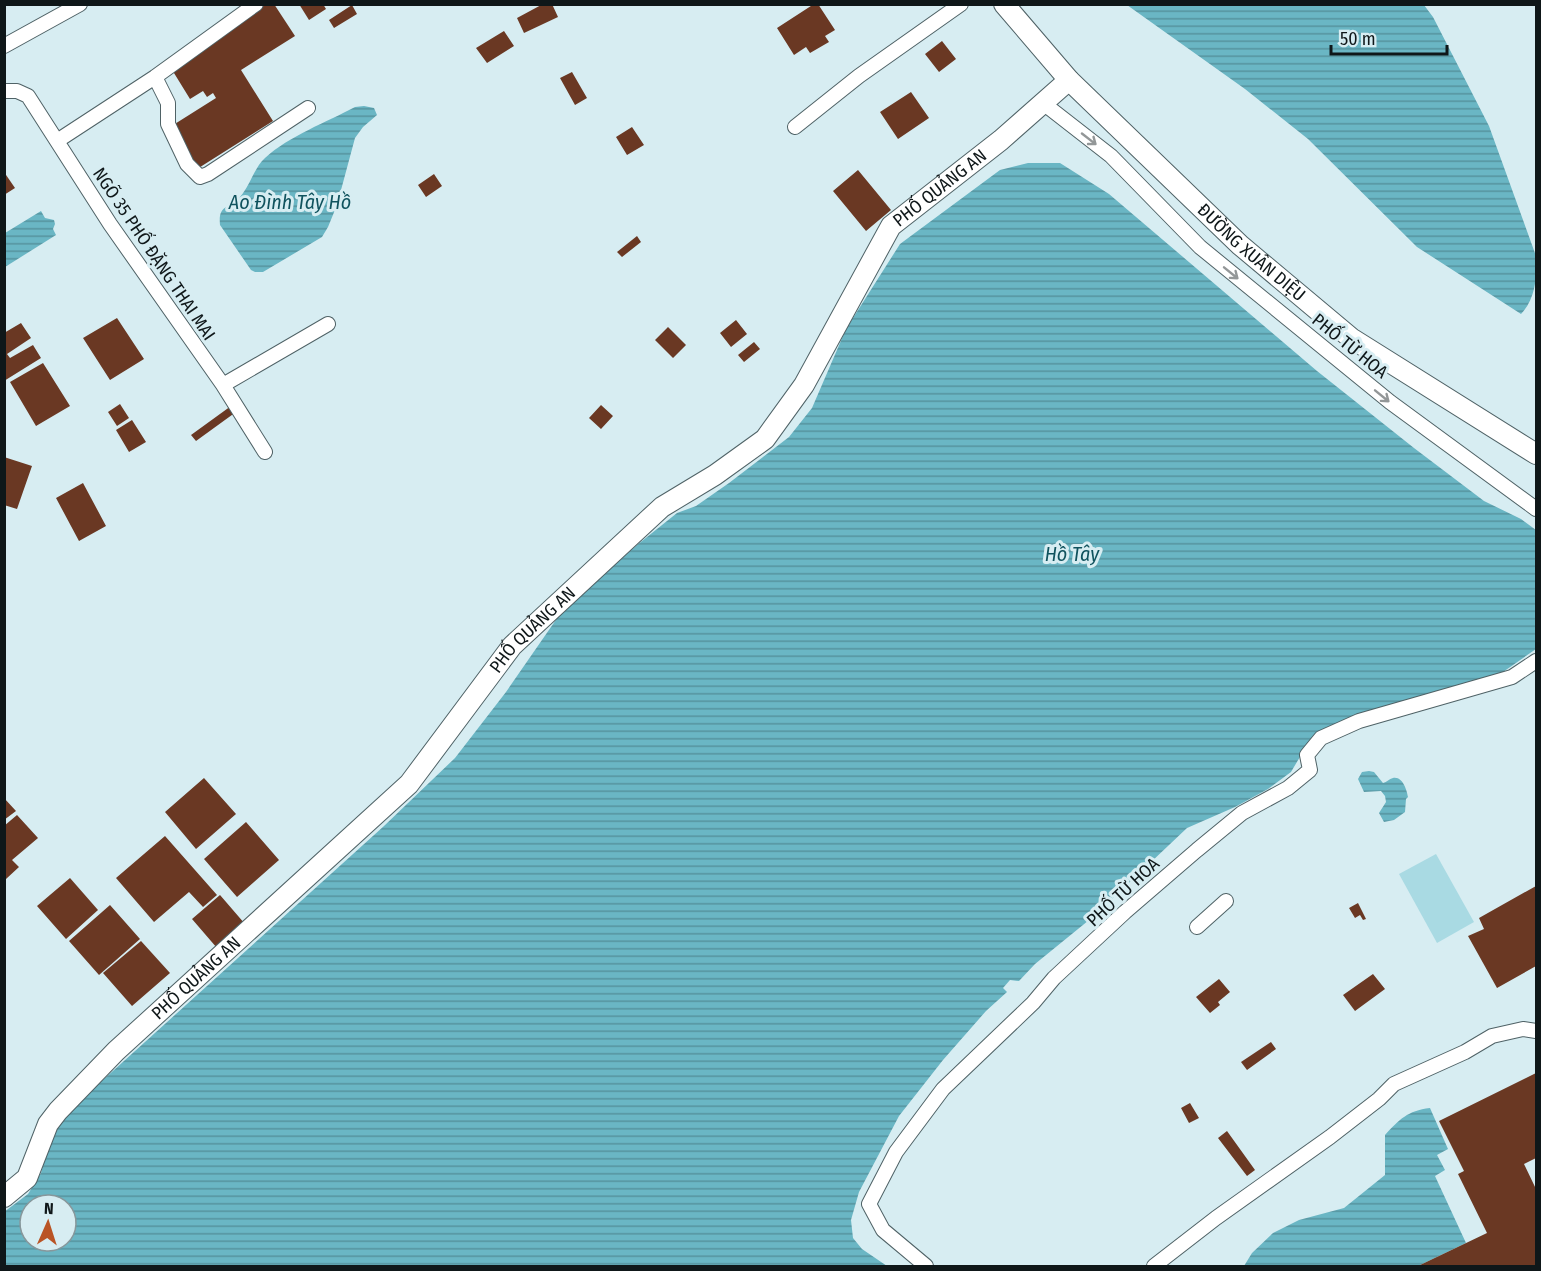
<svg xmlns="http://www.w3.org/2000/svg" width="1541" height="1271" font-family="'Fira Sans Condensed',sans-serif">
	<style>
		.grass { fill: #a9dae3 }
		.water { fill: url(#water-rules); fill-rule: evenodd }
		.building { fill: #6a3823 }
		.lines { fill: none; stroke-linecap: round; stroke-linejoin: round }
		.street-casing { stroke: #4f6266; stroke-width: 16 }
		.secondary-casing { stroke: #4f6266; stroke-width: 22 }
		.street { stroke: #fff; stroke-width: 14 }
		.secondary { stroke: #fff; stroke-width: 20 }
		.oneway { stroke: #939798 }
		.labels { text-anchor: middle; stroke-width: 6; stroke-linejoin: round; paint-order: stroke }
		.street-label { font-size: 18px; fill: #0f1719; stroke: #d7edf2 }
		.water-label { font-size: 20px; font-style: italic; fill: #10535e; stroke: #d7edf2 }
	</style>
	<defs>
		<pattern id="water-rules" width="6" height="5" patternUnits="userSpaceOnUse" patternTransform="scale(1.5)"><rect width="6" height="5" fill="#6ab6c4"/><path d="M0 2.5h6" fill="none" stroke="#56939e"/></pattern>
	</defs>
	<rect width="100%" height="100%" fill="#d7edf2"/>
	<!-- grass -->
	<path class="grass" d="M 1436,854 L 1474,922 L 1437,943 L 1399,874 Z"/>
	<!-- water -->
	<path class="water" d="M 1127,5 L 1424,5 L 1433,17 L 1489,126 L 1536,256 C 1537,276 1536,298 1521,314 L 1417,247 L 1308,139 L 1245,89 Z
		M 364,106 L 374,108 L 377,115 L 363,127 L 355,138 L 337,205 L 328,227 L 322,237 L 263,272 L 255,272 L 251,270 L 220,225 C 218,204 229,209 240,197 C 250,186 254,168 265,158 C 289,136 327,122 355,107 Z
		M 1028,163 L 1060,163 L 1109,194 L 1317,371 L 1414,448 L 1484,501 L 1521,519 L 1536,530 L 1536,649 L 1503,672 L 1375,711 L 1333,725 L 1317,735 L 1307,745 L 1291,772 L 1268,789 L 1235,807 L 1187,828 L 1094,916 L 1035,964 L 1019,981 L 1010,980 L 1003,988 L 1007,992 L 986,1011 L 943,1060 L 899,1116 L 859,1192 L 851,1220 L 853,1238 L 862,1249 L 887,1266 L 5,1266 L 4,1212 L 28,1194 L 41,1173 L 53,1130 L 62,1117 L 384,826 L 455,758 L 506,692 L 560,614 L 637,545 L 677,513 L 696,506 L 729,483 L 789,437 L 812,408 L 846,329 L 900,244 L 1000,170 ZM 30,1205 L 66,1205 L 66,1241 L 30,1241 Z
		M 41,211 L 45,218 L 54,220 L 55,224 L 53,229 L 56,235 L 5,267 L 5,233 Z
		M 1369,771 L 1374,772 L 1383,783 C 1387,782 1389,779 1393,778 C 1403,776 1407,791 1408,797 L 1406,799 L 1405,812 L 1394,820 L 1384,822 L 1379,813 L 1386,802 L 1385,796 L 1381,791 L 1364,792 L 1358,779 L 1362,772 Z
		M 1430,1108 L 1448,1149 L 1437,1155 L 1445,1170 L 1435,1176 L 1466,1243 L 1418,1266 L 1244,1266 L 1252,1253 L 1273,1233 L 1299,1220 L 1344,1208 L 1385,1175 L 1385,1135 C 1400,1119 1407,1111 1430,1108 Z"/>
	<!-- building -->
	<path class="building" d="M 255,4 L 274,4 L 295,36 L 241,70 L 273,121 L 197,169 L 170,127 L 216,98 L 213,93 L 207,97 L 203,91 L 190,99 L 166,60 Z
		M 299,4 L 323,4 L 326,9 L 309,20 Z
		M 543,4 L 552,4 L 558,17 L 524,33 L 517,18 Z
		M 814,4 L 818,4 L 835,30 L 825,36 L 829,42 L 810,53 L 806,47 L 794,55 L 777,28 Z
		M 352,5 L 357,14 L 334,28 L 329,20 Z
		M 504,31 L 514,46 L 487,63 L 476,48 Z
		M 942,41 L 956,59 L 939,72 L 925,54 Z
		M 572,72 L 587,98 L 575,105 L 560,78 Z
		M 911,92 L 929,118 L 898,139 L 880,112 Z
		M 632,127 L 644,145 L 627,155 L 616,137 Z
		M 858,170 L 891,210 L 866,231 L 833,191 Z
		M 4,172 L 15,188 L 4,195 Z
		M 434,174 L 442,186 L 426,197 L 418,185 Z
		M 637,236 L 641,242 L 622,257 L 617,252 Z
		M 117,318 L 144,359 L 110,380 L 83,338 Z
		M 736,320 L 747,334 L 731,347 L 720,333 Z
		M 21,323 L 31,338 L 7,354 L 10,358 L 33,345 L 41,358 L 4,381 L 4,333 Z
		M 668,327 L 686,345 L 673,358 L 655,340 Z
		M 754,342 L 760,349 L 744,362 L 738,355 Z
		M 43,363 L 70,406 L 36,426 L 10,382 Z
		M 120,404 L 129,418 L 117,426 L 108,412 Z
		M 601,405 L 613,416 L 601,429 L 589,418 Z
		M 231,406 L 236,412 L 196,441 L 191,435 Z
		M 132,420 L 146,442 L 129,452 L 116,430 Z
		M 4,457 L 32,466 L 17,509 L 4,505 Z
		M 83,483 L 106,526 L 79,541 L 56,498 Z
		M 204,778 L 236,814 L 196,849 L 165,812 Z
		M 4,798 L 16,811 L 4,820 Z
		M 17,815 L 38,838 L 12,860 L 19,867 L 6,879 L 4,826 Z
		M 246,822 L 279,860 L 237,897 L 204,859 Z
		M 165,836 L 217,895 L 203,907 L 189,892 L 154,922 L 116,878 Z
		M 70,878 L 98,910 L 66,939 L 37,906 Z
		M 1536,886 L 1536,966 L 1497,988 L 1468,936 L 1484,929 L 1479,918 Z
		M 220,895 L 245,924 L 217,948 L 192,919 Z
		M 1358,903 L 1366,919 L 1363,920 L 1360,915 L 1355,918 L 1349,908 Z
		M 110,905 L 140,939 L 99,975 L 69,941 Z
		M 141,941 L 170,973 L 132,1006 L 103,973 Z
		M 1373,974 L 1385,989 L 1355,1011 L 1343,995 Z
		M 1219,979 L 1230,992 L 1218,1002 L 1220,1005 L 1210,1013 L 1196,997 Z
		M 1271,1042 L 1276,1049 L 1247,1070 L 1241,1062 Z
		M 1536,1073 L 1536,1158 L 1524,1164 L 1536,1189 L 1536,1266 L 1418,1266 L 1487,1233 L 1458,1174 L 1464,1171 L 1439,1121 Z
		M 1190,1103 L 1199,1118 L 1189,1123 L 1181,1108 Z
		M 1227,1131 L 1255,1170 L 1247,1176 L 1218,1138 Z"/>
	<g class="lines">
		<!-- street casing -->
		<g class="street-casing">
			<path id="street" d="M 4,46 L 80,4
				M 155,77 L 168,103 L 168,124 L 187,164 L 200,177 L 208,174 L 308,108
				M 4,91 L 17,91 L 28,96 L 110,224 L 223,385 L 265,452
				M 1043,103 L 1111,156 L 1200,247 L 1390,402 L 1536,509
				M 795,127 L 859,76 L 961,4
				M 57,141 L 155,77 L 256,4
				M 223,385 L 328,324
				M 1197,927 L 1226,901
				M 926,1266 L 883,1230 L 869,1204 L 896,1152 L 943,1089 L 1033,1003 L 1054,978 L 1125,912 L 1197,850 L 1242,813 L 1288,788 L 1310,770 L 1307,755 L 1321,738 L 1359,721 L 1512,677 L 1536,661
				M 1154,1266 L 1216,1218 L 1330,1137 L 1379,1099 L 1394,1084 L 1465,1052 L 1492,1036 L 1523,1029 L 1536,1031"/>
		</g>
		<!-- secondary casing -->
		<g class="secondary-casing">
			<g id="secondary">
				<path id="s1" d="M 1004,4 L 1069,80 L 1240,245 L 1351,338 L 1536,454"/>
				<path id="s2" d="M 4,1197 L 27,1178 L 48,1124 L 58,1111 L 116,1051 L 409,784 L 512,646 L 662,507 L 715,475 L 765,439 L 804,385 L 891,226 L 1001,140 L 1069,80"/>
			</g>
		</g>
		<!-- street -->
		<use href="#street" class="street"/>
		<!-- secondary -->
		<use href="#secondary" class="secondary"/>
	</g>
	<!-- one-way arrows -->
	<defs><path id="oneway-shaft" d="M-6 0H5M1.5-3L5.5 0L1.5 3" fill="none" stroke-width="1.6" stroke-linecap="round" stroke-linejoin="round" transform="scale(1.5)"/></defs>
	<g class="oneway">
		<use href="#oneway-shaft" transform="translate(1089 139) rotate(38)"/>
		<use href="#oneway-shaft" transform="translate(1231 273) rotate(39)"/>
		<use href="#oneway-shaft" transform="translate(1382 396) rotate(39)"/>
	</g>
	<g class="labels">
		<!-- street labels -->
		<g class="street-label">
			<text dy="6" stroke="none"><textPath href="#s2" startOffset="1394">PHỐ QUẢNG AN</textPath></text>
			<text dy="6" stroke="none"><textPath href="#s1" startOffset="351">ĐƯỜNG XUÂN DIỆU</textPath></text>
			<text transform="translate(154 254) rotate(56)" y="6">NGÕ 35 PHỐ ĐẶNG THAI MAI</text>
			<text transform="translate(1350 346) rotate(39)" y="6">PHỐ TỪ HOA</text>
			<text dy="6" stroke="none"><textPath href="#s2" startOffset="782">PHỐ QUẢNG AN</textPath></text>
			<text transform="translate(1123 892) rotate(-43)" y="6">PHỐ TỪ HOA</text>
			<text dy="6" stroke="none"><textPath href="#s2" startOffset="296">PHỐ QUẢNG AN</textPath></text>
		</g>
		<!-- water labels -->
		<g class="water-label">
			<text x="290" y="209">Ao Đình Tây Hồ</text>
			<text x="1072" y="561">Hồ Tây</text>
		</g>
	</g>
	<!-- border -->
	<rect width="1541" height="1271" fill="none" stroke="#0f1719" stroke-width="12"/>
	<!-- north arrow -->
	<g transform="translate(48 1223) rotate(3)"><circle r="28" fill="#d7edf2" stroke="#87979b" stroke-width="1.5"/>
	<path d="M0-4.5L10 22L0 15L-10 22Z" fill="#b95425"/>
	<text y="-9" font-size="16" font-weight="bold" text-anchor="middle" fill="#0f1719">N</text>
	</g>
	<!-- scale -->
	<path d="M1331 45v9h116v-9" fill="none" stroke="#0f1719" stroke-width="3"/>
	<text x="1340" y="45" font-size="18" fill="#0f1719" stroke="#d7edf2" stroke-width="4.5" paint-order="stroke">50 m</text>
</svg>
